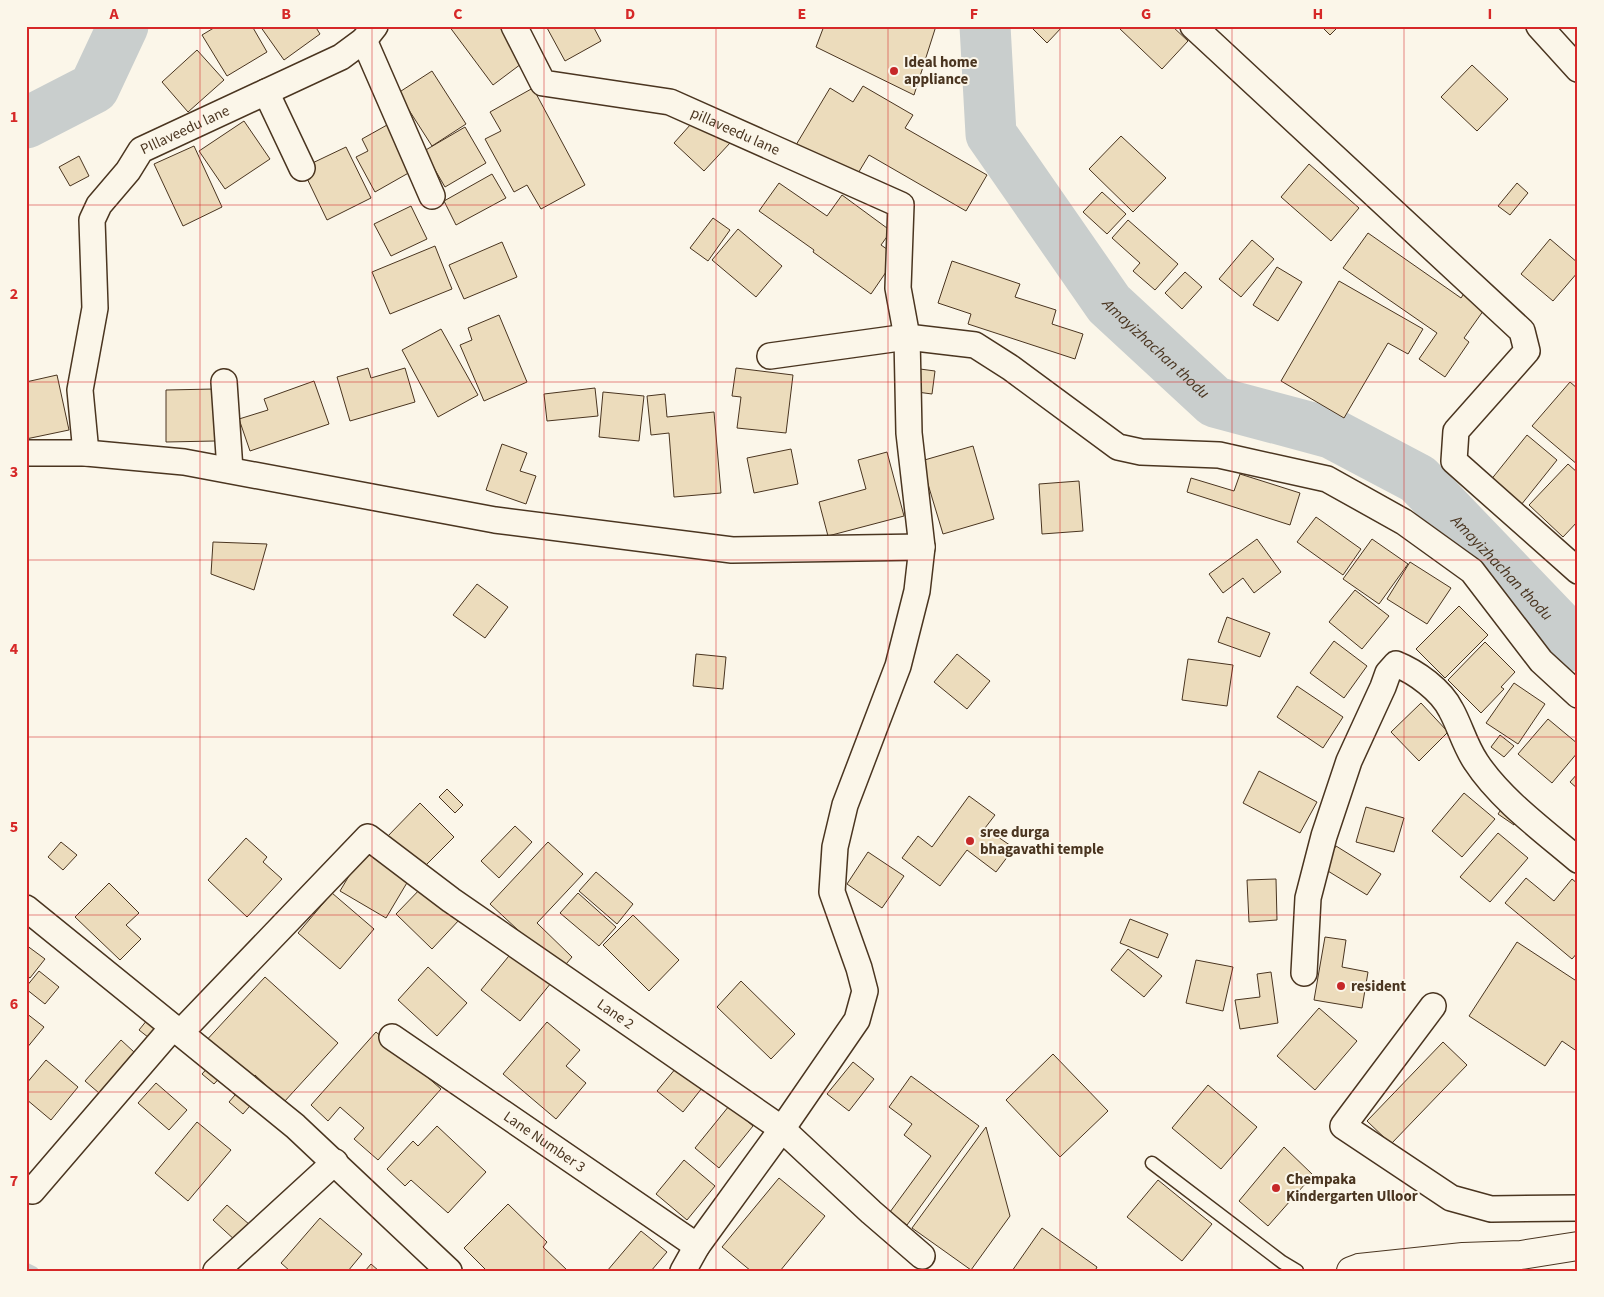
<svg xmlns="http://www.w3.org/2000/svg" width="1604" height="1297" font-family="'Source Sans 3',sans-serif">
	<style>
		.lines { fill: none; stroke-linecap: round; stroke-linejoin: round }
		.stream { stroke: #c9cecd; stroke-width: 9 }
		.river { stroke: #c9cecd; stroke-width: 51 }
		.building { fill: #ecdcbc; stroke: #4a3520 }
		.service-casing { stroke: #4a3520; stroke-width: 15 }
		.minor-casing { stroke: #4a3520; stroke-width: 28 }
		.secondary-casing { stroke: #4a3520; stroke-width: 30 }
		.service { stroke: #fbf6e9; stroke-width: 12 }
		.minor { stroke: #fbf6e9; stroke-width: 25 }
		.secondary { stroke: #fbf6e9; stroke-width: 28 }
		.grid { fill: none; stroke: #d62828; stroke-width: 1; stroke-opacity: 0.55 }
		.poi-dot { fill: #c62828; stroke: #fbf6e9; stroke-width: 2 }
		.labels { text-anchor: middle; stroke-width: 4; stroke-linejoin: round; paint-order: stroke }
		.poi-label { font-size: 15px; font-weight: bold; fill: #4a3520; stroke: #fbf6e9; text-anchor: start }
		.street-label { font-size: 15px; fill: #4a3520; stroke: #fbf6e9 }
		.water-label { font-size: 16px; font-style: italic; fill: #4a3520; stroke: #fbf6e9 }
		.neatline { fill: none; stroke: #d62828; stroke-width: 2 }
		.grid-label { font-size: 16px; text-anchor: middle; font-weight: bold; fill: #d62828 }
	</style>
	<rect width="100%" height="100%" fill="#fbf6e9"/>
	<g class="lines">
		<!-- stream -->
		<path class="stream" d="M 26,1267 L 34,1271"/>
		<!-- river -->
		<g class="river">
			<path id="s1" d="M 985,26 L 991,134 L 1109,304 L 1215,402 L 1331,433 L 1418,479 L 1578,646"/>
			<path d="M 26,123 L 94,88 L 123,26"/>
		</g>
	</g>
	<!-- building -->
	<path class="building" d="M 217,26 L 252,26 L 267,52 L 227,76 L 202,35 Z
		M 260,26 L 315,26 L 320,34 L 284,60 Z
		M 449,26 L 499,26 L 525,61 L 493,85 Z
		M 546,26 L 593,26 L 601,41 L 565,61 Z
		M 824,26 L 936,26 L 914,95 L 816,47 Z
		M 1030,26 L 1063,26 L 1047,43 Z
		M 1120,26 L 1172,26 L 1188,41 L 1162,69 L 1119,28 Z
		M 1321,26 L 1339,26 L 1330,35 Z
		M 197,50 L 224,80 L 188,112 L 162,82 Z
		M 1472,65 L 1508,99 L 1477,131 L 1441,97 Z
		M 432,71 L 466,124 L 432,146 L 398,93 Z
		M 863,86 L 913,115 L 905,128 L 987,175 L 966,211 L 869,155 L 854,180 L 796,145 L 830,88 L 853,102 Z
		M 533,88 L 585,185 L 541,209 L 527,185 L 514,192 L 485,139 L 501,131 L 490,112 Z
		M 699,115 L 730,143 L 704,171 L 674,143 Z
		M 244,121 L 270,159 L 225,189 L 199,151 Z
		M 387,125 L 412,171 L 375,192 L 356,157 L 368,151 L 362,139 Z
		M 465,127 L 486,163 L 445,187 L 424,151 Z
		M 1121,136 L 1166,178 L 1133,212 L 1089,169 Z
		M 194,146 L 222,207 L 183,226 L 154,164 Z
		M 346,147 L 371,198 L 327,220 L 302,168 Z
		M 79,156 L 89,176 L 70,186 L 59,167 Z
		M 1309,164 L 1359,208 L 1331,241 L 1281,197 Z
		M 492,174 L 506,198 L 456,225 L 444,201 Z
		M 779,183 L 827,216 L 842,195 L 891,231 L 881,245 L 897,256 L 871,294 L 813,252 L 814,250 L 759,211 Z
		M 1517,183 L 1528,193 L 1510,215 L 1498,206 Z
		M 1102,192 L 1126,214 L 1107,234 L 1083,212 Z
		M 411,206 L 427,239 L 391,256 L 374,224 Z
		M 713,218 L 730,230 L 708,261 L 690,248 Z
		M 1128,220 L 1178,264 L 1155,290 L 1133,271 L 1140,263 L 1112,238 Z
		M 738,229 L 782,266 L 756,297 L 712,260 Z
		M 1368,233 L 1461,298 L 1465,292 L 1486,307 L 1464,338 L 1469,342 L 1445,377 L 1419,359 L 1437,333 L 1343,268 Z
		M 1550,239 L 1578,263 L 1578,272 L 1553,301 L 1521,274 Z
		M 1252,240 L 1274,259 L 1241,297 L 1219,279 Z
		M 502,242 L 517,277 L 464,299 L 449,265 Z
		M 435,246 L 452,289 L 390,314 L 372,272 Z
		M 952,261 L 1020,284 L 1015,297 L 1056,310 L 1052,324 L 1083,334 L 1075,359 L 968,324 L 971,314 L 938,303 Z
		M 1277,267 L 1302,282 L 1278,321 L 1253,305 Z
		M 1185,272 L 1202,287 L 1182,309 L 1165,293 Z
		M 1339,281 L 1423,329 L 1408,354 L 1388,343 L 1344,418 L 1281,381 Z
		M 499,315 L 527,382 L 484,401 L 460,345 L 472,340 L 468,328 Z
		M 441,329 L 478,395 L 438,417 L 402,350 Z
		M 368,368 L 371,378 L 405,368 L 415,402 L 350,421 L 337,377 Z
		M 736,368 L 793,375 L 786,433 L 737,428 L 741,397 L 732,396 Z
		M 920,369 L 935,371 L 932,394 L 917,392 Z
		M 57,375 L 69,430 L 26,439 L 26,382 Z
		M 314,381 L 329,424 L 250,451 L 239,419 L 268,410 L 264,399 Z
		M 1570,382 L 1578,389 L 1578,465 L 1532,426 Z
		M 595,388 L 598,416 L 547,421 L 544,394 Z
		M 214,389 L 215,441 L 166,442 L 166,390 Z
		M 603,392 L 644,396 L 639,441 L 599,437 Z
		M 665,394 L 667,417 L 714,412 L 721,493 L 674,497 L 669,433 L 651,435 L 647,396 Z
		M 1527,435 L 1557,460 L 1521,505 L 1490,481 Z
		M 502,444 L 527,453 L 520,471 L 536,476 L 526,504 L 486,490 Z
		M 973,446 L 994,519 L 943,534 L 921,461 Z
		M 791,449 L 798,484 L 754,493 L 747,458 Z
		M 887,452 L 904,516 L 828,536 L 819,502 L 866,489 L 858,460 Z
		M 1568,464 L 1578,473 L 1578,521 L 1563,537 L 1529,505 Z
		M 1240,474 L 1300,493 L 1290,525 L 1187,492 L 1191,478 L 1234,491 Z
		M 1079,481 L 1083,531 L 1042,534 L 1039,484 Z
		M 1316,517 L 1361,549 L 1343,575 L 1297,542 Z
		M 1257,539 L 1281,572 L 1254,593 L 1243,578 L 1223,593 L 1209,574 Z
		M 1372,539 L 1408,564 L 1379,604 L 1343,579 Z
		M 213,542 L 267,544 L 254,590 L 211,574 Z
		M 1410,562 L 1451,588 L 1427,624 L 1387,599 Z
		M 477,584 L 508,607 L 485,638 L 453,615 Z
		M 1355,590 L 1389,616 L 1362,649 L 1329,622 Z
		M 1459,606 L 1488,635 L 1445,678 L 1416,649 Z
		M 1227,617 L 1270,633 L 1260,657 L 1218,642 Z
		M 1334,641 L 1367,666 L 1344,698 L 1310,673 Z
		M 1485,642 L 1515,672 L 1501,687 L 1504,689 L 1481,713 L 1448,680 Z
		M 696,654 L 726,657 L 723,689 L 693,686 Z
		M 957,654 L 990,681 L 967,709 L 934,682 Z
		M 1188,659 L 1233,665 L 1227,706 L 1182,700 Z
		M 1514,683 L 1545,704 L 1518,744 L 1486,723 Z
		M 1297,686 L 1343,717 L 1323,748 L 1277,717 Z
		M 1421,703 L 1448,732 L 1419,761 L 1391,732 Z
		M 1548,719 L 1578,744 L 1578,752 L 1552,783 L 1518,754 Z
		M 1500,735 L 1514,746 L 1504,757 L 1491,747 Z
		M 1259,771 L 1317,802 L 1300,833 L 1243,803 Z
		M 1578,773 L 1578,789 L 1570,782 Z
		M 447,789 L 463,805 L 455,813 L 439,797 Z
		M 1464,793 L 1495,819 L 1462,857 L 1432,831 Z
		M 969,796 L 995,815 L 985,828 L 1014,848 L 996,872 L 967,850 L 940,886 L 902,858 L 918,836 L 932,847 Z
		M 1507,801 L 1522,811 L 1514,825 L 1498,814 Z
		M 420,803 L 454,837 L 420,871 L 386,838 Z
		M 1366,807 L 1404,818 L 1394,852 L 1356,842 Z
		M 515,826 L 532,842 L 499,878 L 481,861 Z
		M 1498,833 L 1528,858 L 1490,902 L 1460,877 Z
		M 246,838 L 267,857 L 263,862 L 282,879 L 247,917 L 208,880 Z
		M 61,842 L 77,855 L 63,870 L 48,857 Z
		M 548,842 L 583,874 L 537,923 L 572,957 L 561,970 L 490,904 Z
		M 1336,846 L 1381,874 L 1367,895 L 1323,868 Z
		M 365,849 L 411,876 L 386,918 L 340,891 Z
		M 868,852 L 904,876 L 882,908 L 847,884 Z
		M 596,872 L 633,904 L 617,924 L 579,891 Z
		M 1526,878 L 1554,901 L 1572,879 L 1578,884 L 1578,952 L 1572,959 L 1505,903 Z
		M 1276,879 L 1277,920 L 1249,922 L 1247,880 Z
		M 109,883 L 139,913 L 126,925 L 141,939 L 120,960 L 75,917 Z
		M 424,885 L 460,919 L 432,949 L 396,914 Z
		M 332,893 L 374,929 L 340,969 L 298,933 Z
		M 578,893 L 616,927 L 599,946 L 560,913 Z
		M 633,915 L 679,960 L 649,991 L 603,945 Z
		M 1130,919 L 1168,934 L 1158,958 L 1120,943 Z
		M 1325,937 L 1346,940 L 1342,967 L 1368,972 L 1362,1008 L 1314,1000 Z
		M 1517,942 L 1578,982 L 1578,1052 L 1562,1041 L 1545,1066 L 1469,1016 Z
		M 26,945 L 45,959 L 30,978 L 26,975 Z
		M 1128,949 L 1162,976 L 1144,997 L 1111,970 Z
		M 513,951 L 551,983 L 520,1021 L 481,990 Z
		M 1196,960 L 1233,967 L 1223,1011 L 1186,1003 Z
		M 428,967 L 467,1003 L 437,1036 L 398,1000 Z
		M 39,971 L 59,987 L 45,1004 L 26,989 L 26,987 Z
		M 1271,972 L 1278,1023 L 1240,1029 L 1235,1000 L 1260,997 L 1257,974 Z
		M 265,977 L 338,1043 L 284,1102 L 255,1075 L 246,1084 L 203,1044 Z
		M 741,981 L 795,1034 L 771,1059 L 717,1007 Z
		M 1319,1008 L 1357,1041 L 1315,1090 L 1277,1056 Z
		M 26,1013 L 44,1027 L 26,1049 Z
		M 152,1014 L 170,1029 L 158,1045 L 139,1030 Z
		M 547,1022 L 580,1050 L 566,1066 L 586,1083 L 556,1119 L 503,1074 Z
		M 376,1032 L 441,1089 L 378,1160 L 354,1139 L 364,1128 L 340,1107 L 328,1121 L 311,1105 Z
		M 121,1040 L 134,1052 L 99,1093 L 85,1081 Z
		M 1443,1042 L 1467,1065 L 1391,1144 L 1367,1121 Z
		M 1053,1054 L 1108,1111 L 1060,1157 L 1006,1100 Z
		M 46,1060 L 78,1087 L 51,1120 L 26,1099 L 26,1084 Z
		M 681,1062 L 706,1083 L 683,1112 L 657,1091 Z
		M 853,1062 L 874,1079 L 849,1111 L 827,1094 Z
		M 212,1063 L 224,1073 L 214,1084 L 202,1074 Z
		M 911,1076 L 979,1126 L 907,1225 L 890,1212 L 931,1156 L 904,1135 L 912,1124 L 889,1107 Z
		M 156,1083 L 187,1110 L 169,1130 L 138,1103 Z
		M 1208,1085 L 1257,1127 L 1221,1169 L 1172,1128 Z
		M 241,1088 L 255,1100 L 243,1114 L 229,1102 Z
		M 729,1106 L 753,1126 L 719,1168 L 695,1148 Z
		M 197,1122 L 231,1150 L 188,1201 L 155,1173 Z
		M 437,1126 L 486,1172 L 448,1213 L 411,1180 L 405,1186 L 387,1169 L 413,1141 L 418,1146 Z
		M 986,1127 L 1010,1216 L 971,1270 L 912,1228 Z
		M 1284,1147 L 1313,1175 L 1268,1226 L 1239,1201 Z
		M 684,1160 L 715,1186 L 687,1220 L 656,1194 Z
		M 779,1178 L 825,1216 L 780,1271 L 751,1271 L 722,1247 Z
		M 1158,1180 L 1212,1224 L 1182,1261 L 1127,1217 Z
		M 508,1204 L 547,1242 L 543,1247 L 568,1271 L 487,1271 L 464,1248 Z
		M 227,1205 L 250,1225 L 236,1241 L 213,1220 Z
		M 320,1218 L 362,1254 L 348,1271 L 290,1271 L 281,1263 Z
		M 1042,1228 L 1097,1267 L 1095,1271 L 1012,1271 Z
		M 641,1231 L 667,1252 L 651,1271 L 607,1271 Z
		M 371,1264 L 379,1271 L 365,1271 Z"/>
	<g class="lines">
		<!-- service casing -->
		<g class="service-casing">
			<path id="service" d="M 1152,1163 L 1282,1262 L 1297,1271"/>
		</g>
		<!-- minor casing -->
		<g class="minor-casing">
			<g id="minor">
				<path id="s2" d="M 514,26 L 543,83 L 670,102 L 901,205 L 898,288 L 907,337 L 909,433 L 922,547"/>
				<path d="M 1193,26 L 1522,331 L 1527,351 L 1456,431 L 1454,461 L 1578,571"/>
				<path d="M 1539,26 L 1578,69"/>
				<path d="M 364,40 L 432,196"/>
				<path d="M 266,92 L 302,168"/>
				<path d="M 770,356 L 907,337 L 975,345 L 1011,368 L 1118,447 L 1141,452 L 1219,455 L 1327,479 L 1404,522 L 1472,571 L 1541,661 L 1578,695"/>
				<path d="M 224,382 L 230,470"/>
				<path d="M 26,453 L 86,453 L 184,462 L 495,520 L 732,550 L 922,547 L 917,591 L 898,666 L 845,805 L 835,847 L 832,892 L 859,968 L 865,991 L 857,1020 L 782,1129 L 697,1246 L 683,1271"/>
				<path id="s3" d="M 86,453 L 80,390 L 95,308 L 92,220 L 99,205 L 128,171 L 141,150 L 341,57 L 364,40 L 375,26"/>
				<path d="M 26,908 L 295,1126 L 449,1271"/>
				<path d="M 1304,973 L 1308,898 L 1324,836 L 1349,761 L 1383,687 L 1388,673 L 1396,664 C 1416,672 1441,690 1451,710 C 1460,726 1465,746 1476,762 C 1500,799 1544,831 1578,860"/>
				<path d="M 1433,1006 L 1343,1126 L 1451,1198 L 1491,1209 L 1578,1208"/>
				<path id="s4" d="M 180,1033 L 368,837 L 451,900 L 782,1129 L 871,1212 L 922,1256"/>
				<path id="s5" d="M 392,1037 L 697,1246"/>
				<path d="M 32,1191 L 173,1027"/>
				<path d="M 216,1271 L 335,1162"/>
			</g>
		</g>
		<!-- secondary casing -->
		<g class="secondary-casing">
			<path id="secondary" d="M 1351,1271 L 1359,1268 L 1463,1257 L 1521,1255 L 1578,1246"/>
		</g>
		<!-- service -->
		<use href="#service" class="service"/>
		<!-- minor -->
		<use href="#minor" class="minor"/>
		<!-- secondary -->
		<use href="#secondary" class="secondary"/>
	</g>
	<!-- grid -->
	<path class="grid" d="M 200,26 L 200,1271M 372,26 L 372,1271M 544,26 L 544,1271M 716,26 L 716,1271M 888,26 L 888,1271M 1060,26 L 1060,1271M 1232,26 L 1232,1271M 1404,26 L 1404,1271M 26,205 L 1578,205M 26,382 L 1578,382M 26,560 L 1578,560M 26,737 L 1578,737M 26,915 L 1578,915M 26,1092 L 1578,1092"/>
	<!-- markers -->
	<g class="poi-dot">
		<circle cx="894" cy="71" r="5"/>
		<circle cx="970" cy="841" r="5"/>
		<circle cx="1341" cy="986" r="5"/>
		<circle cx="1276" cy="1188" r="5"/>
	</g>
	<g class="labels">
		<!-- poi labels -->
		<g class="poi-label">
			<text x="904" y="67">Ideal home<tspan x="904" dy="17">appliance</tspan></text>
			<text x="980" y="837">sree durga<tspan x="980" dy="17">bhagavathi temple</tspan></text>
			<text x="1351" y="991">resident</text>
			<text x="1286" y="1184">Chempaka<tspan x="1286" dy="17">Kindergarten Ulloor</tspan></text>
		</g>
		<!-- street labels -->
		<g class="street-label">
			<text dy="5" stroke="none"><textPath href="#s3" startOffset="369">PIllaveedu lane</textPath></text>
			<text dy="5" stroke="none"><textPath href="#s2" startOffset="264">pillaveedu lane</textPath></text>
			<text dy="5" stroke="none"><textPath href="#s4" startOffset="576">Lane 2</textPath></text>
			<text dy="5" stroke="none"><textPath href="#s5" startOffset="185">Lane Number 3</textPath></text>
		</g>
		<!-- water labels -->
		<g class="water-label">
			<text dy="6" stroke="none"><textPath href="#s1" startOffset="380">Amayizhachan thodu</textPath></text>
			<text dy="6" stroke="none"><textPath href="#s1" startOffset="800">Amayizhachan thodu</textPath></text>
		</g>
	</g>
	<!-- border -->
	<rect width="1604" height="1297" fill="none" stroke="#fbf6e9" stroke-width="55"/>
	<rect x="28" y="28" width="1548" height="1242" class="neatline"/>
	<g class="grid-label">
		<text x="114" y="19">A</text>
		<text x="286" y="19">B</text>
		<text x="458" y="19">C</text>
		<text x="630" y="19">D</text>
		<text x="802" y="19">E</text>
		<text x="974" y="19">F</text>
		<text x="1146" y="19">G</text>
		<text x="1318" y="19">H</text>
		<text x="1490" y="19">I</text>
		<text x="14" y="122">1</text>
		<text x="14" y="299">2</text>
		<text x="14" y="477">3</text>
		<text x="14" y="654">4</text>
		<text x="14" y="832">5</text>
		<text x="14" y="1009">6</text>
		<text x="14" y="1186">7</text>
	</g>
</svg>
